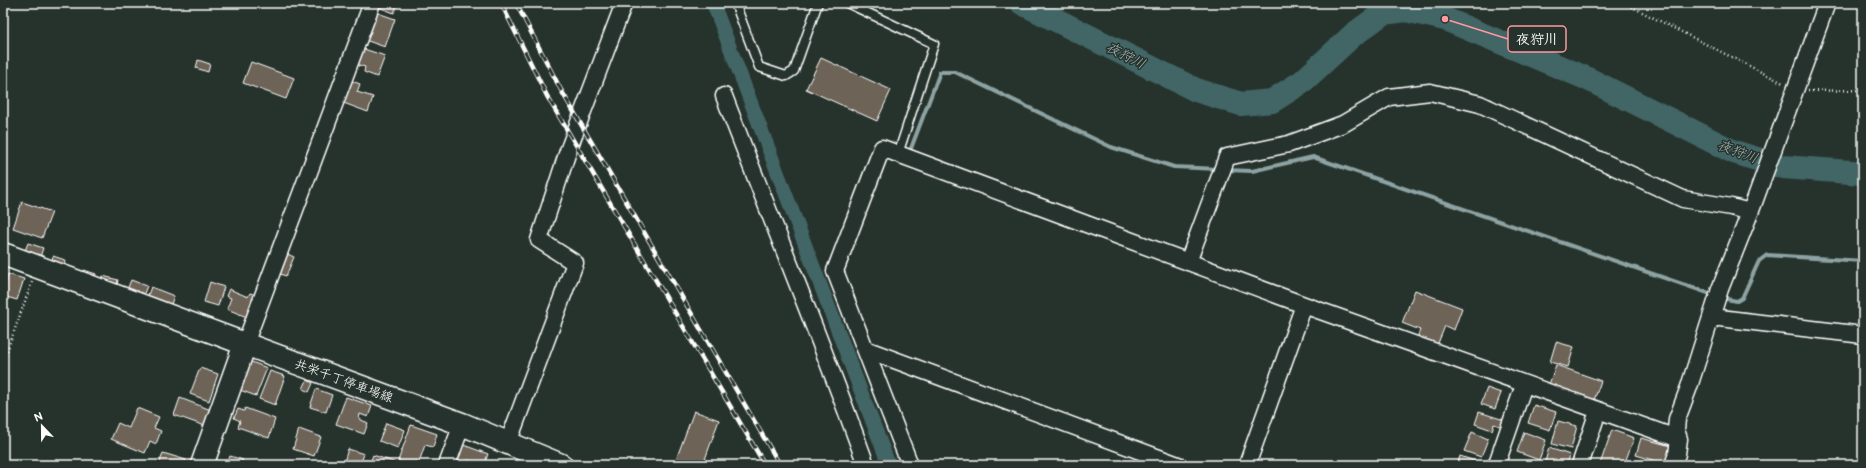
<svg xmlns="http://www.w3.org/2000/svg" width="1866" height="468" font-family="'Balsamiq Sans','Klee One',sans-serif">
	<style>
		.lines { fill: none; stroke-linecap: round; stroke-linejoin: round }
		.stream { stroke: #8ea3a3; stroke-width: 4 }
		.canal { stroke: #426666; stroke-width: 14 }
		.river { stroke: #426666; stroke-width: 24 }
		.building { fill: #6d6456; stroke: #fff }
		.lane-casing { stroke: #fff; stroke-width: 11 }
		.street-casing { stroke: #fff; stroke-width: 19 }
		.secondary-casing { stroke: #fff; stroke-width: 25 }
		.path { stroke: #fff; stroke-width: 2.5; stroke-dasharray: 1 3; stroke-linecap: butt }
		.lane { stroke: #26332d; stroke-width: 8 }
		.street { stroke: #26332d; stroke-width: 16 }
		.secondary { stroke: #26332d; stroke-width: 22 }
		.rail-casing { stroke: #fff; stroke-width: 4.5 }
		.rail { stroke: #26332d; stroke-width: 3; stroke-dasharray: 9; stroke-linecap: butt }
		.labels { text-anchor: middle; stroke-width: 3; stroke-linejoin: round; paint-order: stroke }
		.street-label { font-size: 13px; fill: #fff; stroke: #26332d }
		.water-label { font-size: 14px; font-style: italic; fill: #aababa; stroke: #26332d }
		.leader { fill: none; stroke: #ff9aa2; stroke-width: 1.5 }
		.callout-dot { fill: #ff9aa2; stroke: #26332d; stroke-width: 1.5 }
		.callout { fill: #26332d; stroke: #ff9aa2; stroke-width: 1.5 }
		.callout-label { font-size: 14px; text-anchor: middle; font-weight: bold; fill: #fff }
	</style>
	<rect width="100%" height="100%" fill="#26332d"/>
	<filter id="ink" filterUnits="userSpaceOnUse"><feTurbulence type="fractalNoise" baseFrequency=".025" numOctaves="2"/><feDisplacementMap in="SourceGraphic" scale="8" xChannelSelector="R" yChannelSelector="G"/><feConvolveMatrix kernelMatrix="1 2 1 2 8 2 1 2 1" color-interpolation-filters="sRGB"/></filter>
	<g filter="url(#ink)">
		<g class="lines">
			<!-- stream -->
			<path class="stream" d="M 910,151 L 940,72 L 955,72 L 1111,147 L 1174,167 L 1219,169
				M 1226,170 L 1252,171 L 1313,157 L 1714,295
				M 1721,298 L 1737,301 L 1742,298 L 1759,261 L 1767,255 L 1863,261"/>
			<!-- canal -->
			<path class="canal" d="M 713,3 L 889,465"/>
			<!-- river -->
			<path class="river" d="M 1022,3 L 1196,90 L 1241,104 L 1272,101 L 1302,82 L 1353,35 L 1383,13 L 1406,10 L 1445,19 L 1586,78 L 1734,152 L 1783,167 L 1863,173"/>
		</g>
		<!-- building -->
		<path class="building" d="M 377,3 L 398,3 L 394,13 L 376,6 Z
			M 375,12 L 395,19 L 385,47 L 365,40 Z
			M 361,48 L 385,56 L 377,77 L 364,72 L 365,67 L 356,64 Z
			M 821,58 L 891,90 L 877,121 L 806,89 Z
			M 198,60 L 210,64 L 208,72 L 196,68 Z
			M 251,62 L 294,78 L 286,99 L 243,83 Z
			M 349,80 L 360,84 L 357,92 L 373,97 L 368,112 L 341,102 Z
			M 22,202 L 52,212 L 42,238 L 13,228 Z
			M 28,243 L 43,248 L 38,263 L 22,258 Z
			M 285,253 L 294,257 L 286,276 L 277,273 Z
			M 53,256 L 65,260 L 63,269 L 51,266 Z
			M 84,270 L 96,274 L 92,285 L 80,281 Z
			M 8,274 L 24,279 L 17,300 L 3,296 Z
			M 103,276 L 118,280 L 116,289 L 100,285 Z
			M 131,280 L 147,286 L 141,301 L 125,295 Z
			M 210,282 L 224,287 L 218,306 L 204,302 Z
			M 151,287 L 174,296 L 168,312 L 145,303 Z
			M 229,289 L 248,297 L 250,293 L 262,297 L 247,317 L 227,309 L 231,298 L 226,296 Z
			M 1415,290 L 1462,308 L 1454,330 L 1445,326 L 1436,348 L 1416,341 L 1420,330 L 1402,323 Z
			M 1556,342 L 1574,347 L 1568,367 L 1550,362 Z
			M 249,361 L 267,368 L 256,396 L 237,389 Z
			M 1556,365 L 1601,381 L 1593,403 L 1548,387 Z
			M 200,368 L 218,374 L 209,401 L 190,394 Z
			M 270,371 L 285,376 L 275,405 L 259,399 Z
			M 307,380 L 313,383 L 309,392 L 303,389 Z
			M 1487,388 L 1501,393 L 1495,409 L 1481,404 Z
			M 316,389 L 332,395 L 326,412 L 310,407 Z
			M 346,397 L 372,406 L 368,417 L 360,414 L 359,419 L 368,423 L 364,434 L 336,424 Z
			M 180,398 L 211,410 L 205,426 L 174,415 Z
			M 1534,405 L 1556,412 L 1550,430 L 1528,423 Z
			M 137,408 L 159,417 L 154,428 L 161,431 L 156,444 L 150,441 L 145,453 L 111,439 L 118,423 L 129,428 Z
			M 245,408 L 275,419 L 269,438 L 238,427 L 240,421 L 234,418 L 238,409 L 244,411 Z
			M 694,411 L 719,420 L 703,465 L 674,465 Z
			M 1479,412 L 1507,421 L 1503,427 L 1494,424 L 1492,430 L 1475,424 Z
			M 1558,421 L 1577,426 L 1571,449 L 1552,444 Z
			M 386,423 L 405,430 L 398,448 L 379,441 Z
			M 411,425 L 437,434 L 433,447 L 425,445 L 418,465 L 411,465 L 398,461 Z
			M 299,429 L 321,437 L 314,456 L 293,449 Z
			M 1612,430 L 1634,438 L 1624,465 L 1600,464 Z
			M 1472,432 L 1488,439 L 1481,457 L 1464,451 Z
			M 1524,432 L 1546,440 L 1539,460 L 1517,452 Z
			M 1641,438 L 1671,446 L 1666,464 L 1636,455 Z
			M 458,443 L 488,454 L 484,465 L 468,460 L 467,465 L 449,465 Z
			M 1549,448 L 1570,455 L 1567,465 L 1544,465 Z
			M 348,449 L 364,454 L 360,465 L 343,465 Z
			M 163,453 L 186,460 L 184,465 L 159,465 Z
			M 373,455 L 402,465 L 369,465 Z
			M 230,456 L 243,460 L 241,465 L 212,465 L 214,459 L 227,464 Z
			M 1460,456 L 1478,462 L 1477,465 L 1457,465 Z"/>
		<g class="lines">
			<!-- lane casing -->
			<g class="lane-casing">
				<path id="lane" d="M 735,3 L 759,67 L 786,76 L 794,71 L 818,3
					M 847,3 L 934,44 L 898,154"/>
			</g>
			<!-- street casing -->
			<g class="street-casing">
				<path id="street" d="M 724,96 C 771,220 822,341 866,465
					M 1188,262 L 1227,157 L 1289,144 L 1343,124 L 1389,97 L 1430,92 L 1480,104 L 1683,199 L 1731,207 L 1750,212
					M 1711,317 L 1863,335
					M 245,344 L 372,3
					M 865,349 L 1178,465
					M 508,443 L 575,263 L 539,240 L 568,151 L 624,3
					M 1497,463 L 1524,385
					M 447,465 L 462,424
					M 910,465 L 835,271 L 882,148 L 1304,305 L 1679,439
					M 1247,465 L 1304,305
					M 1580,465 L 1598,411
					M 1673,465 L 1677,454 L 1679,439 L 1676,430 L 1677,419 L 1689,387 L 1720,289 L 1753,205 L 1827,3"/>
			</g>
			<!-- secondary casing -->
			<g class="secondary-casing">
				<path id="secondary" d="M 3,254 L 245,344
					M 202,465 L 245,344 L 462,424 L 561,465"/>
			</g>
			<!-- path -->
			<path class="path" d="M 1624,3 L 1783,83
				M 1808,91 L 1863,90
				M 3,362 L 32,282"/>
			<!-- lane -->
			<use href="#lane" class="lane"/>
			<!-- street -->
			<use href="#street" class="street"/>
			<!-- secondary -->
			<use href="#secondary" class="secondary"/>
			<!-- rail casing -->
			<g class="rail-casing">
				<path id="rail" d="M 501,3 L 547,96 L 765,465
					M 516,3 L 561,90 L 780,465"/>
			</g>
			<!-- rail -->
			<use href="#rail" class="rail"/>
		</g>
	</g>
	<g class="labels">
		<!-- street labels -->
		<g class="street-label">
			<text transform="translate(344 380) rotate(20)" y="5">共栄千丁停車場線</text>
		</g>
		<!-- water labels -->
		<g class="water-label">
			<text transform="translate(1126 55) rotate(27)" y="5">夜狩川</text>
			<text transform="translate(1738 151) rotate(21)" y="5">夜狩川</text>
		</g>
	</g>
	<!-- callouts -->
	<path class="leader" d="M1445 19L1508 39"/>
	<circle class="callout-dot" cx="1445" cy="19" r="4"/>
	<rect class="callout" x="1508" y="26" width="58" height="26" rx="4"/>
	<g class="callout-label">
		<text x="1537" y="44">夜狩川</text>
	</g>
	<!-- margin -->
	<rect width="1866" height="468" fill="none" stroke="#26332d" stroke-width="16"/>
	<rect x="8" y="8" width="1850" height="452" fill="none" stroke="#fff" stroke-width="1.5" filter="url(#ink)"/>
	<!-- north arrow -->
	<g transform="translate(42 426) rotate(338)" stroke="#26332d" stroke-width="3" paint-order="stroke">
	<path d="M0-3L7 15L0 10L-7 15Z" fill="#ffffff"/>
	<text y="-6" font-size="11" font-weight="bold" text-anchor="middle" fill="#ffffff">N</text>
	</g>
</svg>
